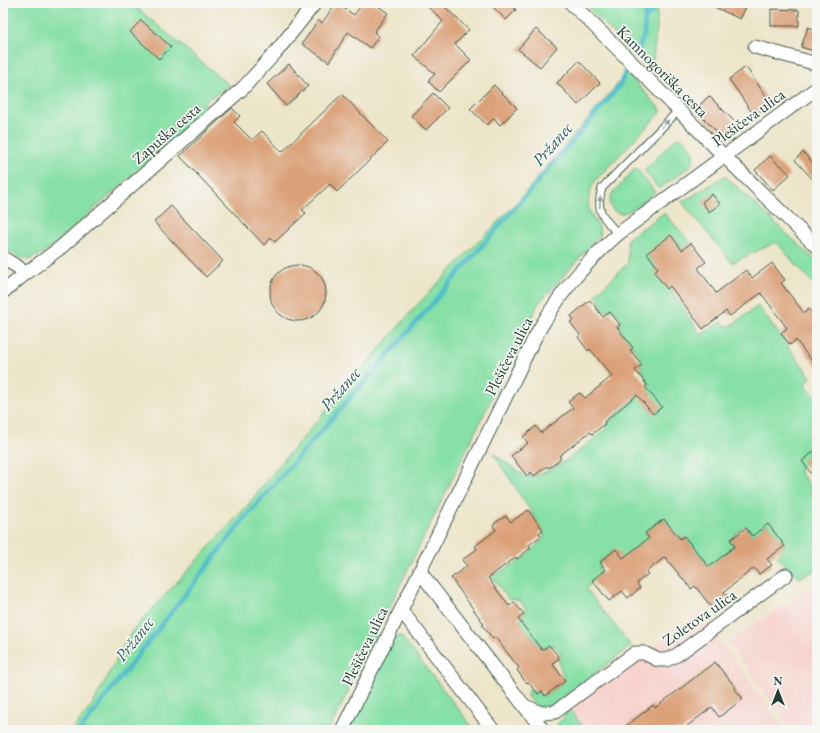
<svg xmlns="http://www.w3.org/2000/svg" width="820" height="733" font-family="'EB Garamond',serif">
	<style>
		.built { fill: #f7d0cb }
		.green { fill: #87e0a6; stroke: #538e6d }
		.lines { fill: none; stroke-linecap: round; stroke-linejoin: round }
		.stream { stroke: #50bdc9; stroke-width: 4.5 }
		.building { fill: #dba27a }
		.lane-casing { stroke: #3e564a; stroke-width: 9 }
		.street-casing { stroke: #3e564a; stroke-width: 15 }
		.lane { stroke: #fff; stroke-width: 7 }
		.street { stroke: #fff; stroke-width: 13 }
		.oneway { fill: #8f9e9a }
		.labels { text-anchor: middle; stroke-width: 3.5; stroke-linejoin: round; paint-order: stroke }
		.street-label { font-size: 16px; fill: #1f3d34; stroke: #f6f6f2 }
		.water-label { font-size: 17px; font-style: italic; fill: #2b5d59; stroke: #f6f6f2 }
	</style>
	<rect width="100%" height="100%" fill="#f6f6f2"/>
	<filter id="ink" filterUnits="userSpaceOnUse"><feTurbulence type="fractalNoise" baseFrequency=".025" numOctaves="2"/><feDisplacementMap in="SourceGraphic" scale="8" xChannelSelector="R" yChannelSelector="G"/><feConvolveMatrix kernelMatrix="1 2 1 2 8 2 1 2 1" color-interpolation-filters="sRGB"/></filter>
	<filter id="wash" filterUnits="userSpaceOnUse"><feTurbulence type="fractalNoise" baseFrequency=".012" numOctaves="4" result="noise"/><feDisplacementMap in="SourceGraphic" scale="16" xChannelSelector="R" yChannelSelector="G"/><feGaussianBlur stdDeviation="0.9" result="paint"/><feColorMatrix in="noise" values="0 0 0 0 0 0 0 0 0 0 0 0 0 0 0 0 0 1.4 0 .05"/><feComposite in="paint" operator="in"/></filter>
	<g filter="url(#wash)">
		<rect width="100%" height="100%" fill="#ede5c9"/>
		<!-- built -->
		<path class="built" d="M 817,583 L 817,730 L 792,730 L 728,642 Z
			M 699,613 L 785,730 L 585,730 L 569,708 Z"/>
		<!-- green -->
		<path class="green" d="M 3,3 L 131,3 L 230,86 L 211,97 L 205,101 L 204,113 L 44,253 L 28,260 L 3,249 Z
			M 583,3 L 657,3 L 657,27 L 653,59 L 651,63 L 645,65 Z
			M 627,73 L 662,111 L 595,181 C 590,190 587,199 589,209 C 591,219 603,226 599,236 L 538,304 L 329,730 L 72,730 L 92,705 L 132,631 L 247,506 L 282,462 L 417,305 L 518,201 Z
			M 681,137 L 693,150 L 693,160 L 690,166 L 660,188 L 657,187 L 645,171 L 648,167 L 674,140 Z
			M 635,169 L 638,170 L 655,192 C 645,199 623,223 612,209 C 608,204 610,199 612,194 Z
			M 725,176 L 817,262 L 817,288 L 776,242 L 732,263 L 682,202 Z
			M 664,213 L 691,243 L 682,250 L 670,236 L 647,254 L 701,335 L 721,322 L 729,327 L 758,306 L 811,377 L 805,384 L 817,400 L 817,449 L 799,471 L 817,495 L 817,570 L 798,578 L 777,557 L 785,545 L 768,524 L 752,536 L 745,525 L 730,540 L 735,547 L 709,567 L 684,536 L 680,539 L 663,519 L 645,533 L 649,538 L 623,558 L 616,549 L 600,561 L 599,575 L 586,589 L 631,646 L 552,706 L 538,707 L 527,697 L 529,689 L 545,696 L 565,681 L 559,664 L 561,654 L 555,646 L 541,648 L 520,622 L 526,609 L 520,601 L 508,599 L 492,576 L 522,560 L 544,538 L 543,530 L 493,453 L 526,477 C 556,474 581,448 605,430 L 608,422 L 650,385 L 641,368 L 640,357 L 620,329 L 621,319 L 613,309 L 604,311 L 596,294 L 628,263 L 627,239 Z
			M 401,636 L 475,730 L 348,730 L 393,638 Z
			M 569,708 L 585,730 L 561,730 L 557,724 L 563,719 Z"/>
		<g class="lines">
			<!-- stream -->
			<path class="stream" d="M 646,18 L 660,3
				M 638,52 L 644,34 L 646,3
				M 80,730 L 244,519 L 388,355 L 619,87 L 626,70"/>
		</g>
		<g id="blocks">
			<!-- building -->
			<path class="building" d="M 336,3 L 354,15 L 363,3 L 374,3 L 388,13 L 374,32 L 379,36 L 370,48 L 348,32 L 329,62 L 302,44 L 318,20 L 322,23 Z
				M 424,3 L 441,3 L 469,30 L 455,44 L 471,60 L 439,92 L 428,81 L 435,74 L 414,56 L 443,21 Z
				M 489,3 L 510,3 L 516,10 L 506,20 Z
				M 706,3 L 748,3 L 740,19 Z
				M 771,9 L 799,10 L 799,26 L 771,26 Z
				M 141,20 L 171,47 L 159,59 L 130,32 Z
				M 808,27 L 817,30 L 817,52 L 801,47 Z
				M 536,29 L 557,47 L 540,67 L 518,49 Z
				M 579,61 L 600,83 L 578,105 L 557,83 Z
				M 289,64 L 308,86 L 286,106 L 267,84 Z
				M 746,67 L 772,105 L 755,117 L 729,79 Z
				M 494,85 L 517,108 L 500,125 L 494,118 L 487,125 L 470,109 Z
				M 433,93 L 448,108 L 426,130 L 411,116 Z
				M 342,94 L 388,142 L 337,192 L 330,184 L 302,210 L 306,213 L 275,242 L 271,238 L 264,245 L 180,156 L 232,108 L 240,116 L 234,122 L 252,140 L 262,131 L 282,152 Z
				M 709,96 L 737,124 L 723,138 L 695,110 Z
				M 803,152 L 817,167 L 817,184 L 795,160 Z
				M 770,156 L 779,165 L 780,164 L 790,175 L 773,190 L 755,170 Z
				M 712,194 L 720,204 L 709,212 L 702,202 Z
				M 171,206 L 223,261 L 206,277 L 154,222 Z
				M 671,235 L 682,250 L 691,243 L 706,262 L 698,268 L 716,293 L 746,270 L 752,278 L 772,263 L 785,280 L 781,283 L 804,313 L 809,309 L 817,319 L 817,368 L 796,340 L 790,345 L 781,333 L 787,328 L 761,293 L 730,316 L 726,311 L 703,329 L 670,286 L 667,289 L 654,272 L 658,268 L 647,253 Z
				M270 293a28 28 0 1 1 56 0a28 28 0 1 1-56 0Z
				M 590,300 L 603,317 L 610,312 L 620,325 L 617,327 L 633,348 L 630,350 L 642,365 L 635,370 L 647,385 L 645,387 L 662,407 L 653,414 L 637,395 L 604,422 L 605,424 L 595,432 L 592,434 L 590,432 L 559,456 L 561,458 L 552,466 L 548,468 L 547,466 L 534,476 L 531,472 L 527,476 L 511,456 L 528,443 L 523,437 L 536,426 L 541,433 L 573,408 L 568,402 L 578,394 L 580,393 L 585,398 L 612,376 L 590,349 L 588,351 L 578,337 L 580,335 L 570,322 L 574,320 L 571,316 Z
				M 817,449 L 817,481 L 802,461 Z
				M 528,510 L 543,530 L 539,533 L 541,536 L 529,545 L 531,548 L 528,550 L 517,559 L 516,557 L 488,578 L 509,606 L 514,602 L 524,614 L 518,619 L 542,650 L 549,645 L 558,656 L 559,659 L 552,663 L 565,681 L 545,696 L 542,691 L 538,694 L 528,682 L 527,683 L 524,680 L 517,670 L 519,668 L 495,637 L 493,639 L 482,625 L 484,624 L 451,578 L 467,566 L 462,560 L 477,549 L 475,546 L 496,530 L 493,526 L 495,523 L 506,516 L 511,522 Z
				M 664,519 L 680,539 L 684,536 L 709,567 L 735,546 L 730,540 L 746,528 L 752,536 L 768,524 L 785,546 L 767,559 L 772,565 L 759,574 L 754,568 L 724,592 L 728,597 L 713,609 L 695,586 L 691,589 L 665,557 L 646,572 L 648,574 L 637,583 L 640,588 L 628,598 L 622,591 L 609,601 L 592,580 L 606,570 L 600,562 L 616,549 L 623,558 L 649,538 L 645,533 Z
				M 715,662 L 736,688 L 735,689 L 743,699 L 719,717 L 712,707 L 682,730 L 621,730 L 653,705 L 655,708 Z"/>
		</g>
	</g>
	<g filter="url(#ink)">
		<use href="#blocks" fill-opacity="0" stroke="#3e564a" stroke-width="1"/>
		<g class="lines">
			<!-- lane casing -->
			<g class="lane-casing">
				<path id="lane" d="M 618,234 C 603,217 595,212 602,188 L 678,111"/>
			</g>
			<!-- street casing -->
			<g class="street-casing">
				<path id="street" d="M 571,3 L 616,47 L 724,156 L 817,247
					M 755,47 L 817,64
					M 3,258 L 18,267 L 25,274 L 60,248 L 243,88 L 276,52 L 315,3
					M 3,292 L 25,274
					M 420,572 L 543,730
					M 401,610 L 493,730
					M 525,706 L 541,713 L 555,712 L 635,653 L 644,653 L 658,660 L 666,660 L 677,655 L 786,575
					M 342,730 L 534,339 C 558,295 581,267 618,234 L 817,88"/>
			</g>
			<!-- lane -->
			<use href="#lane" class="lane"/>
			<!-- street -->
			<use href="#street" class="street"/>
		</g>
		<!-- one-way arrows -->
		<defs><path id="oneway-solid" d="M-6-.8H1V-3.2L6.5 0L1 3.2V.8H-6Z"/></defs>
		<g class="oneway">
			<use href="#oneway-solid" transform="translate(665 124) rotate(-45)"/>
			<use href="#oneway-solid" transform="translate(600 202) rotate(-87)"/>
		</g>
	</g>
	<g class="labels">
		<!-- street labels -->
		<g class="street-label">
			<text transform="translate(663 71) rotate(45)" y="6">Kamnogoriška cesta</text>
			<text transform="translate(748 117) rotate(-36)" y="6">Plešičeva ulica</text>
			<text transform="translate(166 133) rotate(-41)" y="6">Zapuška cesta</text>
			<text transform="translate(508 356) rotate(-63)" y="6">Plešičeva ulica</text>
			<text transform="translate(699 617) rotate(-35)" y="6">Zoletova ulica</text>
			<text transform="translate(364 646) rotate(-64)" y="6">Plešičeva ulica</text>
		</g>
		<!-- water labels -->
		<g class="water-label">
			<text transform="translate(552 144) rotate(-49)" y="6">Pržanec</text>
			<text transform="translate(340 389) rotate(-49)" y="6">Pržanec</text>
			<text transform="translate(134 639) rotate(-52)" y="6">Pržanec</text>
		</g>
	</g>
	<!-- margin -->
	<rect width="820" height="733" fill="none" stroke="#f6f6f2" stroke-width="16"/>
	<!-- north arrow -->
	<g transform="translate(778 691)" stroke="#f6f6f2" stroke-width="3" paint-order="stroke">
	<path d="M0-3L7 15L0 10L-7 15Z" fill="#1f3d34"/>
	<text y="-6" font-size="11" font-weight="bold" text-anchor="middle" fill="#1f3d34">N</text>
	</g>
</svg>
